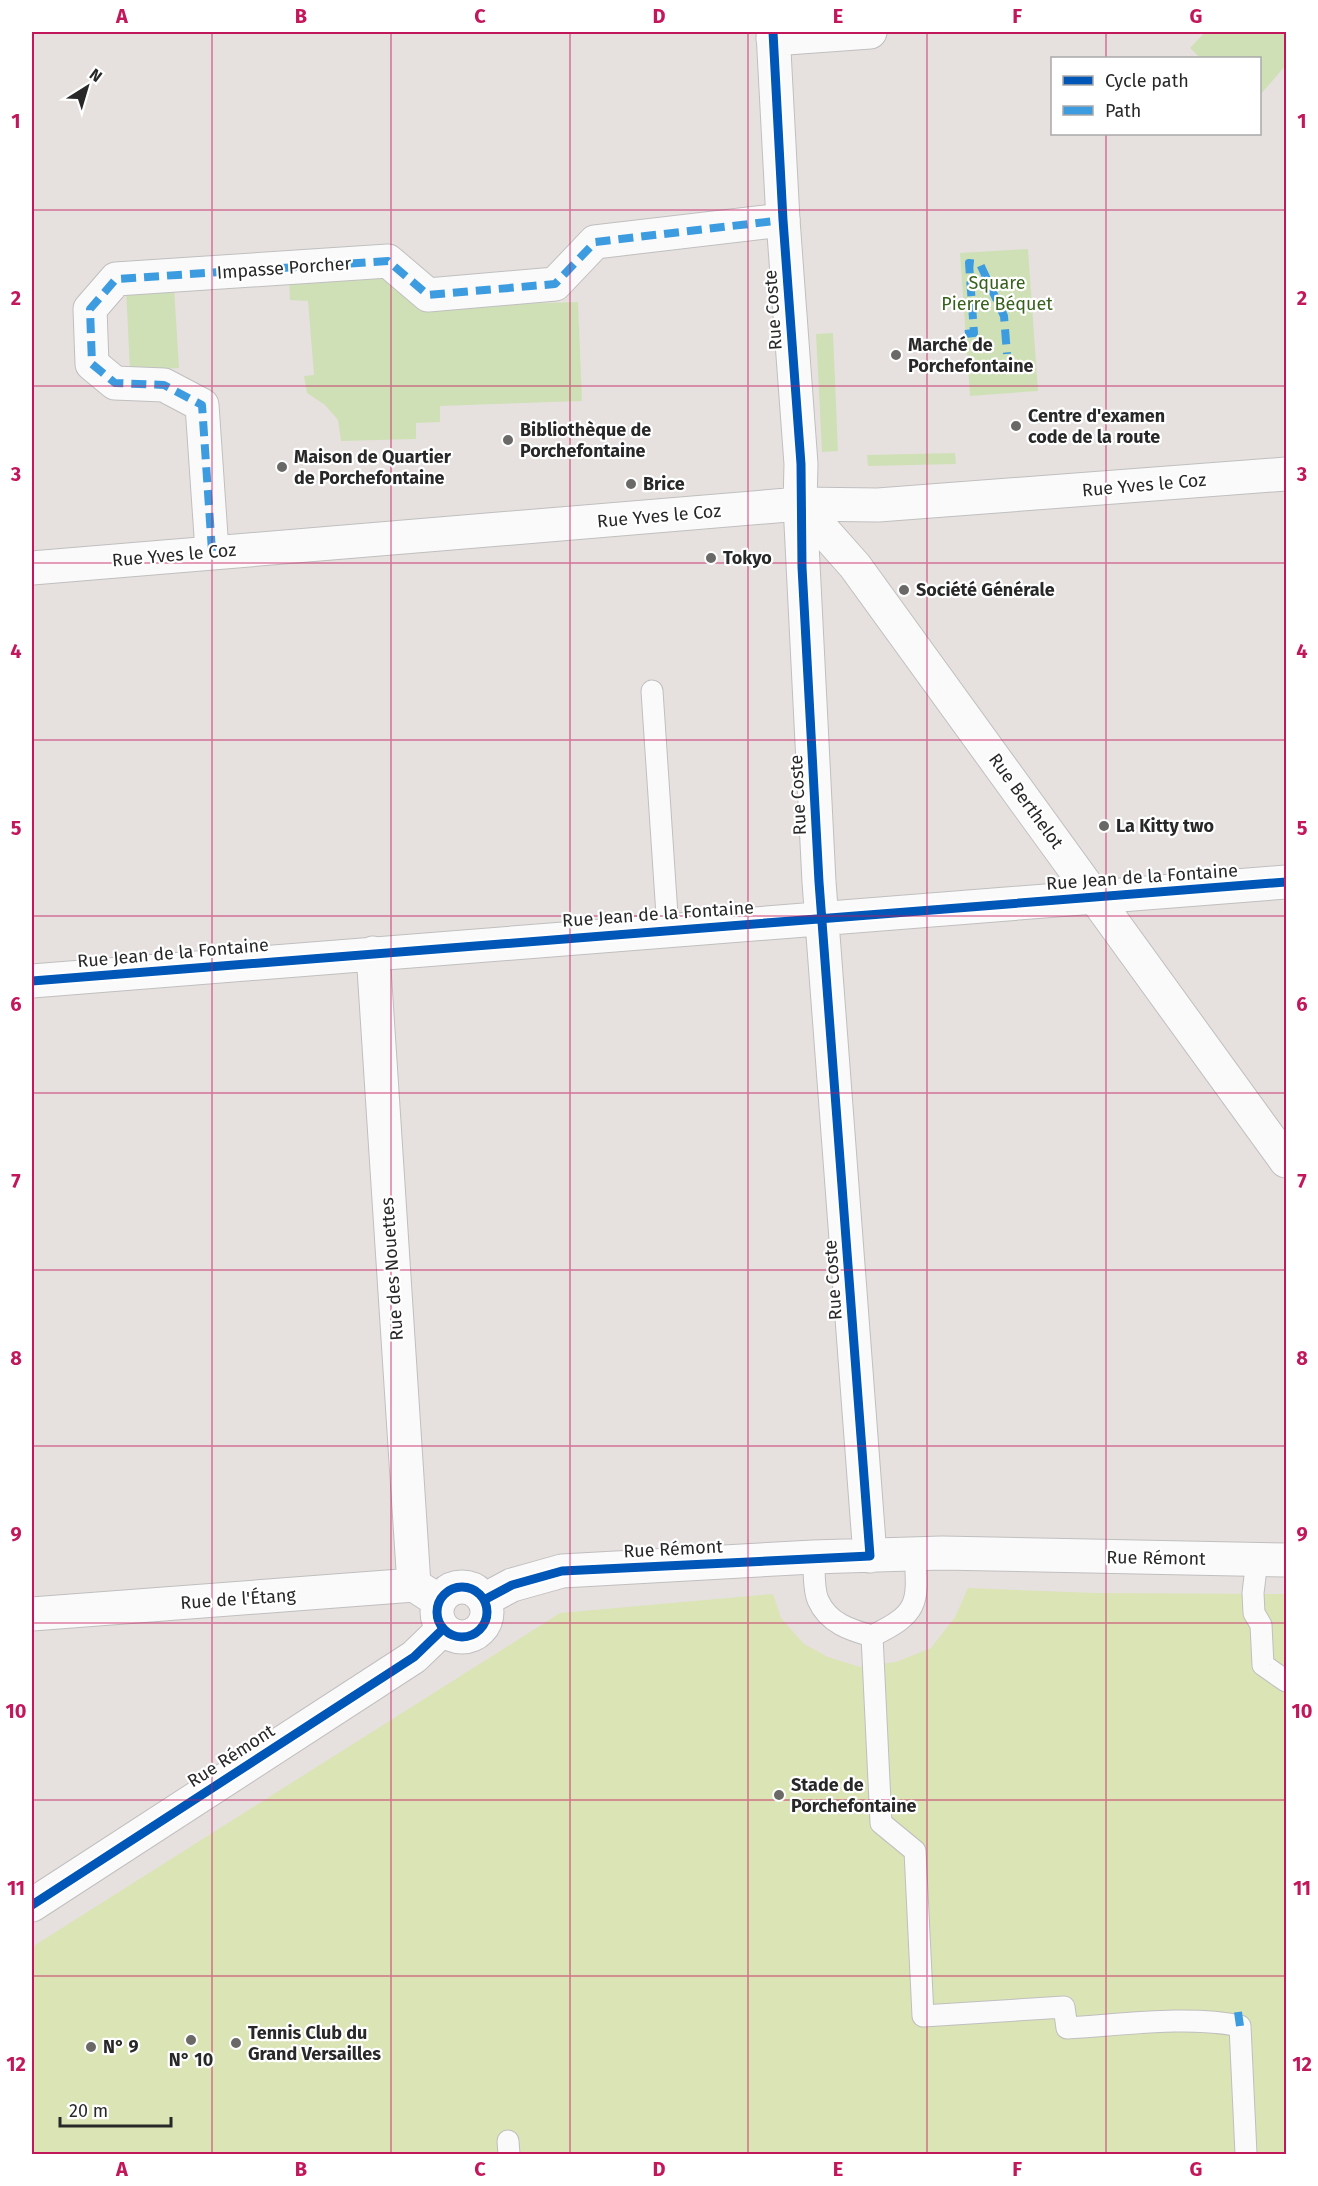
<svg xmlns="http://www.w3.org/2000/svg" width="1318" height="2186" font-family="'Fira Sans',sans-serif">
	<style>
		.green { fill: #cfe0b7 }
		.pitch { fill: #dbe4b5 }
		.lines { fill: none; stroke-linecap: round; stroke-linejoin: round }
		.service-casing { stroke: #c0bfbf; stroke-width: 23 }
		.minor-casing { stroke: #c0bfbf; stroke-width: 35 }
		.secondary-casing { stroke: #c0bfbf; stroke-width: 35 }
		.service { stroke: #fbfafa; stroke-width: 21 }
		.minor { stroke: #fbfafa; stroke-width: 33 }
		.secondary { stroke: #fbfafa; stroke-width: 33 }
		.quiet { stroke: #3d9ce0; stroke-width: 8; stroke-dasharray: 15 8; stroke-linecap: butt }
		.cycleway-casing { stroke: #fff; stroke-width: 13 }
		.cycleway { stroke: #0057b8; stroke-width: 9 }
		.grid { fill: none; stroke: #c2185b; stroke-width: 1.5; stroke-opacity: 0.55 }
		.poi-dot { fill: #6a6968; stroke: #fff; stroke-width: 2 }
		.labels { text-anchor: middle; stroke-width: 4.5; stroke-linejoin: round; paint-order: stroke }
		.street-label { font-size: 18px; fill: #282828; stroke: #fff }
		.park-label { font-size: 18px; fill: #36611c; stroke: #fff }
		.poi-label { font-size: 18px; font-weight: bold; fill: #282828; stroke: #fff; text-anchor: start }
		.neatline { fill: none; stroke: #c2185b; stroke-width: 2 }
		.grid-label { font-size: 20px; text-anchor: middle; font-weight: bold; fill: #c2185b }
	</style>
	<rect width="100%" height="100%" fill="#e6e1de"/>
	<!-- green -->
	<path class="green" d="M 1205,32 L 1286,32 L 1286,65 L 1260,95 L 1260,58 L 1200,58 L 1190,48 Z
		M 1028,249 L 1038,391 L 970,396 L 960,253 Z
		M 384,270 L 437,306 L 578,302 L 582,401 L 440,406 L 440,422 L 416,423 L 416,439 L 341,441 L 338,420 L 325,405 L 307,393 L 304,376 L 314,375 L 308,301 L 290,300 L 289,278 Z
		M 174,287 L 179,368 L 130,371 L 126,289 Z
		M 833,333 L 838,451 L 822,452 L 816,334 Z
		M 955,453 L 956,464 L 868,466 L 867,455 Z"/>
	<!-- pitch -->
	<path class="pitch" d="M 968,1588 L 1094,1593 L 1286,1594 L 1286,2154 L 32,2154 L 32,1947 L 560,1613 L 773,1594 L 781,1618 L 804,1644 L 828,1657 L 860,1667 L 896,1662 L 931,1648 L 955,1617 Z"/>
	<g class="lines">
		<!-- service casing -->
		<g class="service-casing">
			<path id="service" d="M 652,691 L 668,930
				M 813,1557 C 815,1570 813,1589 818,1600 C 828,1623 850,1630 872,1636 C 920,1613 918,1603 915,1553
				M 1257,1560 L 1253,1593 L 1254,1613 L 1261,1625 L 1263,1665 L 1286,1681
				M 872,1636 L 881,1823 L 915,1851 L 923,2016 L 1064,2007 L 1067,2028 C 1120,2025 1189,2015 1240,2026 L 1246,2154
				M 508,2141 L 509,2154"/>
		</g>
		<!-- minor casing -->
		<g class="minor-casing">
			<path id="minor" d="M 773,39 L 870,32
				M 800,504 L 819,882 L 870,1556
				M 800,504 L 855,566 L 1286,1161
				M 212,551 L 202,405 L 164,385 L 115,383 L 92,364 L 90,309 L 116,279 L 388,261 L 428,295 L 555,284 L 595,242 L 783,220
				M 373,953 L 414,1585
				M 32,981 L 1286,882
				M437 1612a25 25 0 1 1 50 0a25 25 0 1 1-50 0Z
				M 484,1600 L 512,1585 L 562,1571 L 813,1557 L 942,1553 L 1286,1560
				M 32,1614 L 414,1585 L 439,1601
				M 32,1905 L 414,1657 L 443,1629"/>
		</g>
		<!-- secondary casing -->
		<g class="secondary-casing">
			<path id="secondary" d="M 773,32 L 783,220 L 801,464 L 800,504
				M 32,568 L 800,504 L 878,505 L 1286,474"/>
		</g>
		<!-- service -->
		<use href="#service" class="service"/>
		<!-- minor -->
		<use href="#minor" class="minor"/>
		<!-- secondary -->
		<use href="#secondary" class="secondary"/>
		<!-- quiet -->
		<path class="quiet" d="M 965,334 L 974,333 L 969,263 L 980,264 L 1004,316 L 1007,354
			M 212,551 L 202,405 L 164,385 L 115,383 L 92,364 L 90,309 L 116,279 L 388,261 L 428,295 L 555,284 L 595,242 L 783,220
			M 1238,2012 L 1240,2026"/>
		<!-- cycleway casing -->
		<g class="cycleway-casing">
			<path id="cycleway" d="M 32,981 L 1286,882
				M437 1612a25 25 0 1 1 50 0a25 25 0 1 1-50 0Z
				M 484,1600 L 512,1585 L 562,1571 L 870,1556 L 819,882 L 802,567 L 801,464 L 783,220 L 773,32
				M 32,1905 L 414,1657 L 443,1629"/>
		</g>
		<!-- cycleway -->
		<use href="#cycleway" class="cycleway"/>
	</g>
	<!-- grid -->
	<path class="grid" d="M 212,32 L 212,2154M 391,32 L 391,2154M 570,32 L 570,2154M 748,32 L 748,2154M 927,32 L 927,2154M 1106,32 L 1106,58M 1106,134 L 1106,2154M 32,210 L 1286,210M 32,386 L 1286,386M 32,563 L 1286,563M 32,740 L 1286,740M 32,916 L 1286,916M 32,1093 L 1286,1093M 32,1270 L 1286,1270M 32,1446 L 1286,1446M 32,1623 L 1286,1623M 32,1800 L 1286,1800M 32,1976 L 1286,1976"/>
	<!-- markers -->
	<g class="poi-dot">
		<circle cx="896" cy="355" r="6"/>
		<circle cx="1016" cy="426" r="6"/>
		<circle cx="508" cy="440" r="6"/>
		<circle cx="282" cy="467" r="6"/>
		<circle cx="631" cy="484" r="6"/>
		<circle cx="711" cy="558" r="6"/>
		<circle cx="904" cy="590" r="6"/>
		<circle cx="1104" cy="826" r="6"/>
		<circle cx="779" cy="1795" r="6"/>
		<circle cx="191" cy="2040" r="6"/>
		<circle cx="236" cy="2043" r="6"/>
		<circle cx="91" cy="2047" r="6"/>
	</g>
	<g class="labels">
		<!-- street labels -->
		<g class="street-label">
			<text transform="translate(284 268) rotate(-4)" y="6">Impasse Porcher</text>
			<text transform="translate(773 310) rotate(-94)" y="6">Rue Coste</text>
			<text transform="translate(1144 485) rotate(-5)" y="6">Rue Yves le Coz</text>
			<text transform="translate(659 516) rotate(-5)" y="6">Rue Yves le Coz</text>
			<text transform="translate(174 555) rotate(-5)" y="6">Rue Yves le Coz</text>
			<text transform="translate(798 795) rotate(-93)" y="6">Rue Coste</text>
			<text transform="translate(1026 801) rotate(54)" y="6">Rue Berthelot</text>
			<text transform="translate(1142 877) rotate(-4)" y="6">Rue Jean de la Fontaine</text>
			<text transform="translate(658 914) rotate(-4)" y="6">Rue Jean de la Fontaine</text>
			<text transform="translate(173 953) rotate(-5)" y="6">Rue Jean de la Fontaine</text>
			<text transform="translate(392 1269) rotate(-94)" y="6">Rue des Nouettes</text>
			<text transform="translate(833 1280) rotate(-94)" y="6">Rue Coste</text>
			<text transform="translate(673 1549) rotate(-3)" y="6">Rue Rémont</text>
			<text transform="translate(1156 1558) rotate(1)" y="6">Rue Rémont</text>
			<text transform="translate(238 1599) rotate(-4)" y="6">Rue de l'Étang</text>
			<text transform="translate(231 1756) rotate(-33)" y="6">Rue Rémont</text>
		</g>
		<!-- park labels -->
		<g class="park-label">
			<text x="997" y="289">Square<tspan x="997" dy="21">Pierre Béquet</tspan></text>
		</g>
		<!-- poi labels -->
		<g class="poi-label">
			<text x="908" y="351">Marché de<tspan x="908" dy="21">Porchefontaine</tspan></text>
			<text x="1028" y="422">Centre d'examen<tspan x="1028" dy="21">code de la route</tspan></text>
			<text x="520" y="436">Bibliothèque de<tspan x="520" dy="21">Porchefontaine</tspan></text>
			<text x="294" y="463">Maison de Quartier<tspan x="294" dy="21">de Porchefontaine</tspan></text>
			<text x="643" y="490">Brice</text>
			<text x="723" y="564">Tokyo</text>
			<text x="916" y="596">Société Générale</text>
			<text x="1116" y="832">La Kitty two</text>
			<text x="791" y="1791">Stade de<tspan x="791" dy="21">Porchefontaine</tspan></text>
			<text x="248" y="2039">Tennis Club du<tspan x="248" dy="21">Grand Versailles</tspan></text>
			<text x="103" y="2053">N° 9</text>
			<text x="191" y="2066" text-anchor="middle">N° 10</text>
		</g>
	</g>
	<!-- border -->
	<rect width="1318" height="2186" fill="none" stroke="#ffffff" stroke-width="66"/>
	<!-- legend -->
	<rect x="1051" y="57" width="210" height="78" fill="#ffffff" stroke="#a9a9a9" stroke-width="1.5"/>
	<rect x="1063" y="76" width="30" height="9" fill="#0057b8" stroke="#a9a9a9" stroke-width="1.5"/>
	<text x="1105" y="87" font-size="18" fill="#282828">Cycle path</text>
	<rect x="1063" y="106" width="30" height="9" fill="#3d9ce0" stroke="#a9a9a9" stroke-width="1.5"/>
	<text x="1105" y="117" font-size="18" fill="#282828">Path</text>
	<!-- north arrow -->
	<g transform="translate(87 87) rotate(37)" stroke="#ffffff" stroke-width="4.5" paint-order="stroke">
	<path d="M0-4.5L10 22L0 15L-10 22Z" fill="#282828"/>
	<text y="-9" font-size="16" font-weight="bold" text-anchor="middle" fill="#282828">N</text>
	</g>
	<!-- scale -->
	<path d="M60 2117v9h111v-9" fill="none" stroke="#282828" stroke-width="3"/>
	<text x="69" y="2117" font-size="18" fill="#282828" stroke="#ffffff" stroke-width="4.5" paint-order="stroke">20 m</text>
	<rect x="33" y="33" width="1252" height="2120" class="neatline"/>
	<g class="grid-label">
		<text x="122" y="23">A</text>
		<text x="301" y="23">B</text>
		<text x="480" y="23">C</text>
		<text x="659" y="23">D</text>
		<text x="838" y="23">E</text>
		<text x="1017" y="23">F</text>
		<text x="1196" y="23">G</text>
		<text x="16" y="128">1</text>
		<text x="1302" y="128">1</text>
		<text x="16" y="305">2</text>
		<text x="1302" y="305">2</text>
		<text x="16" y="481">3</text>
		<text x="1302" y="481">3</text>
		<text x="16" y="658">4</text>
		<text x="1302" y="658">4</text>
		<text x="16" y="835">5</text>
		<text x="1302" y="835">5</text>
		<text x="16" y="1011">6</text>
		<text x="1302" y="1011">6</text>
		<text x="16" y="1188">7</text>
		<text x="1302" y="1188">7</text>
		<text x="16" y="1365">8</text>
		<text x="1302" y="1365">8</text>
		<text x="16" y="1541">9</text>
		<text x="1302" y="1541">9</text>
		<text x="16" y="1718">10</text>
		<text x="1302" y="1718">10</text>
		<text x="16" y="1895">11</text>
		<text x="1302" y="1895">11</text>
		<text x="16" y="2071">12</text>
		<text x="1302" y="2071">12</text>
		<text x="122" y="2176">A</text>
		<text x="301" y="2176">B</text>
		<text x="480" y="2176">C</text>
		<text x="659" y="2176">D</text>
		<text x="838" y="2176">E</text>
		<text x="1017" y="2176">F</text>
		<text x="1196" y="2176">G</text>
	</g>
</svg>
